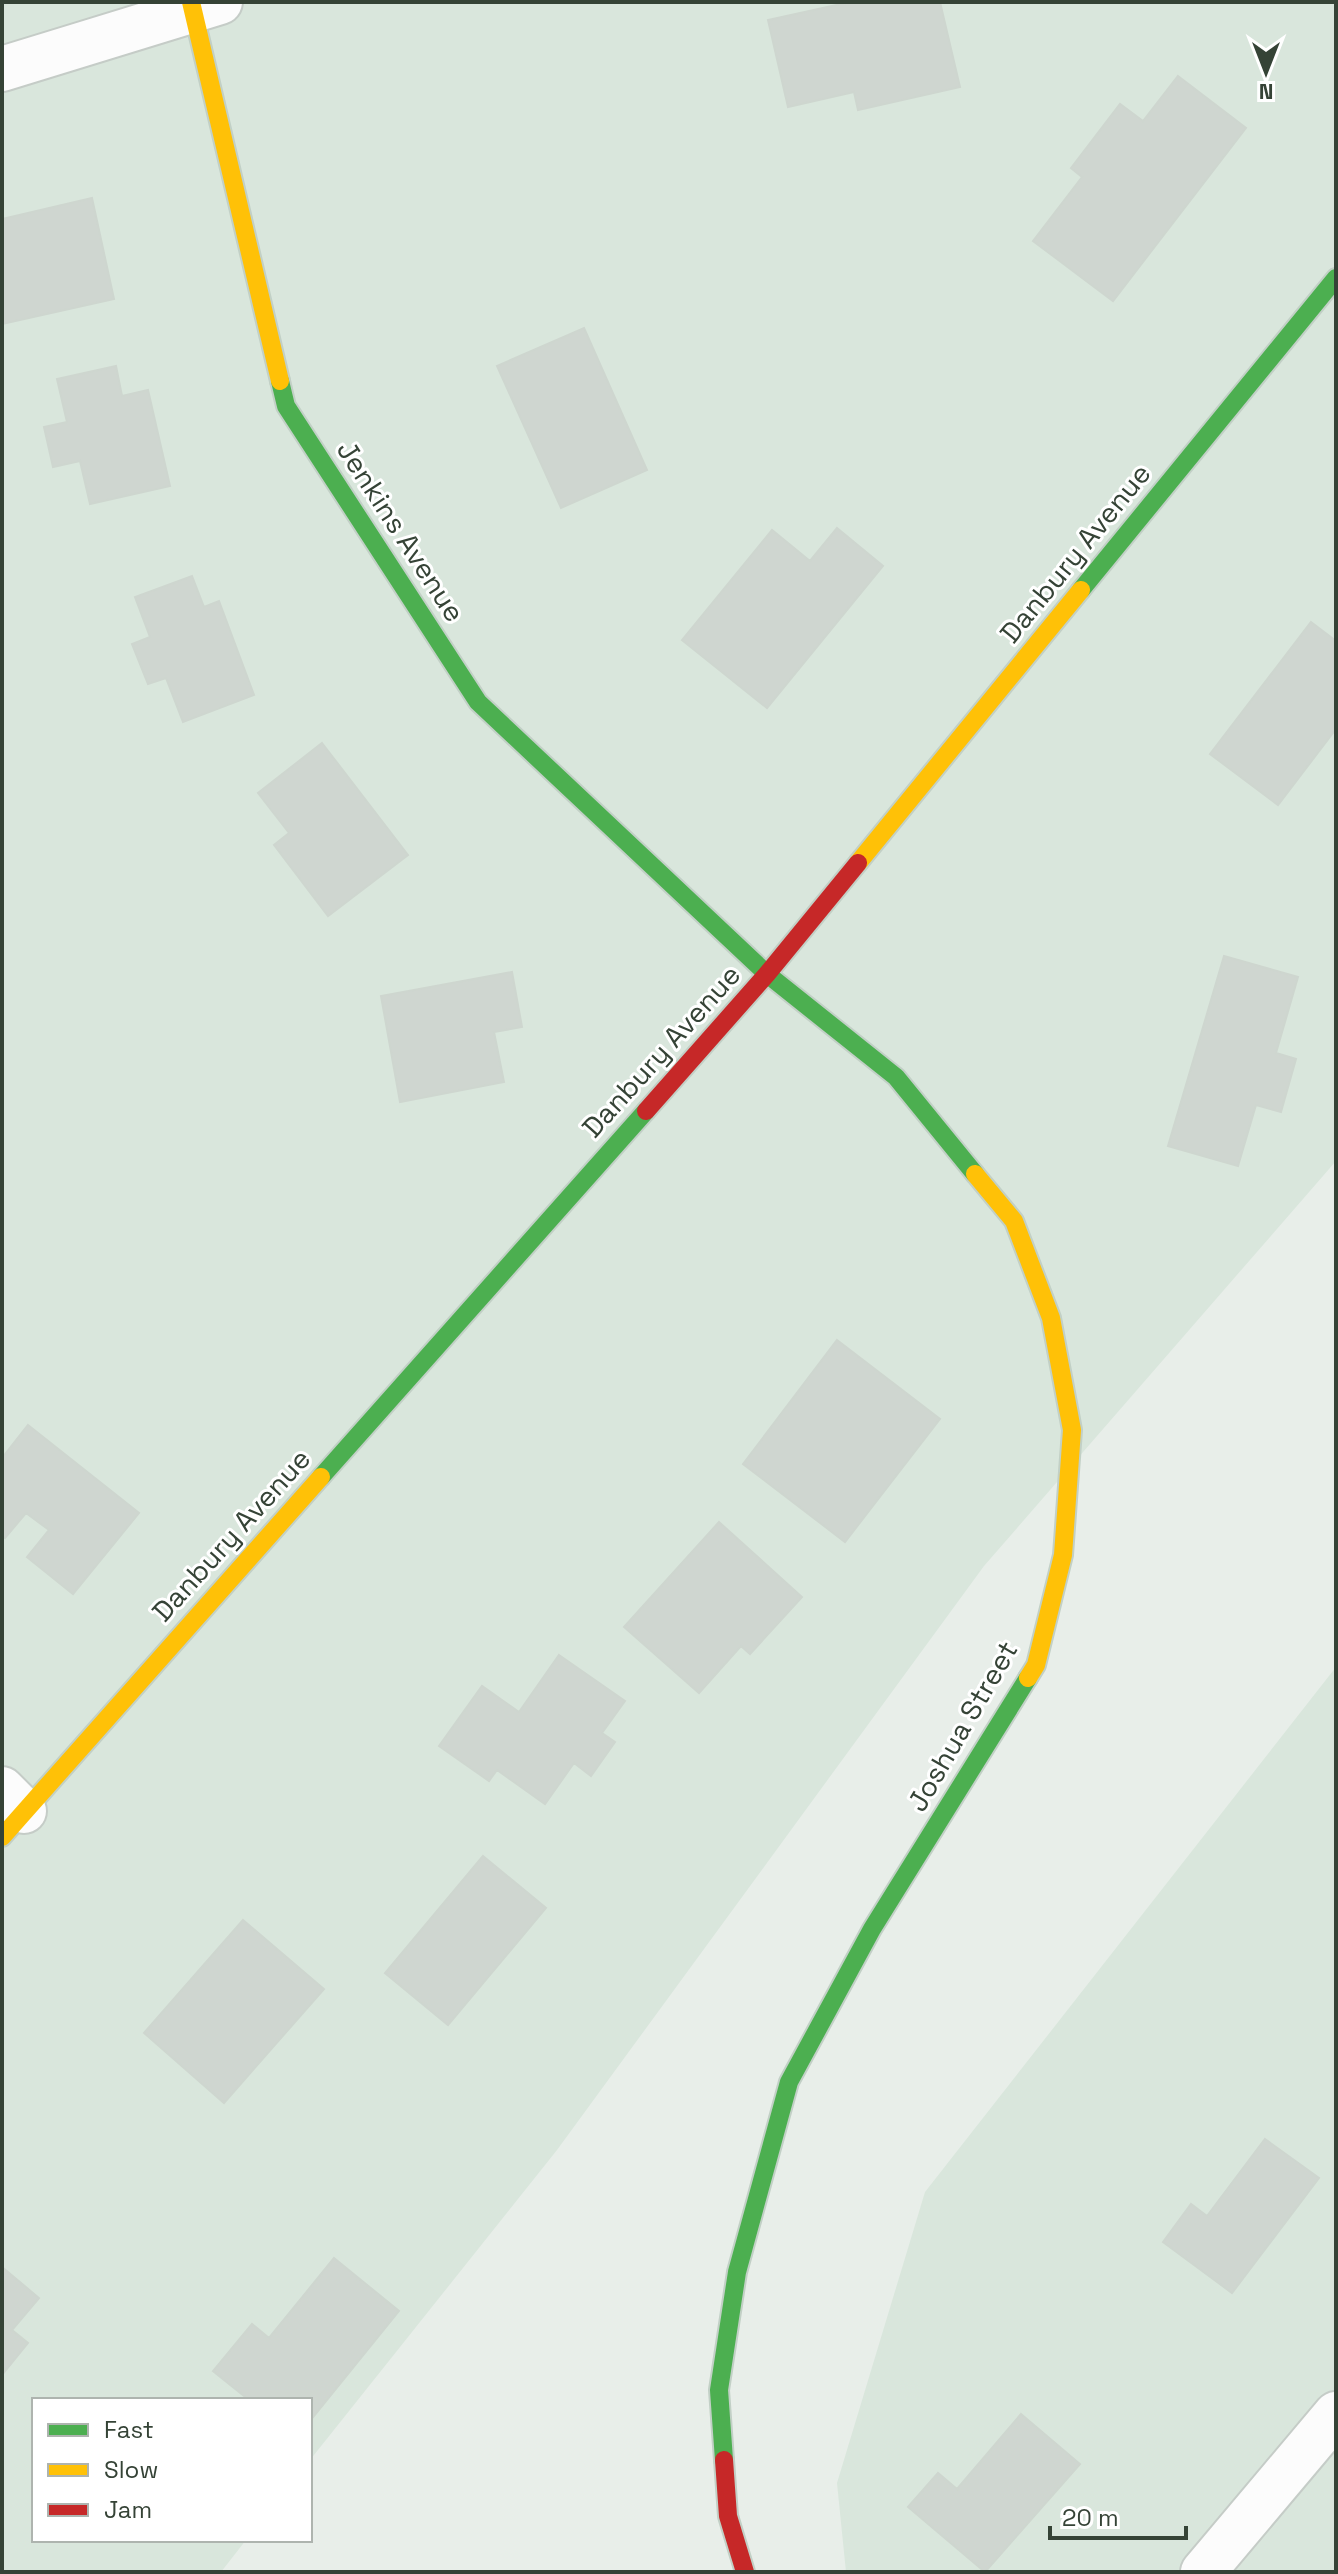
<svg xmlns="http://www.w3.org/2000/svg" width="1338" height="2574" font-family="'Space Grotesk',sans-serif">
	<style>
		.residential { fill: #d9e6dc }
		.building { fill: #cfd6d0; stroke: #ced6cf; stroke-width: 2 }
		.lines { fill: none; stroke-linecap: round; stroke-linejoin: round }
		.street-casing { stroke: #c5ccc7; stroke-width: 48 }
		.fast-casing { stroke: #c2d0c6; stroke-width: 22 }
		.slow-casing { stroke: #c2d0c6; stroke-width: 22 }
		.jam-casing { stroke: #c2d0c6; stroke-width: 22 }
		.street { stroke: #fcfcfc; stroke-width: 44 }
		.fast { stroke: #4caf50; stroke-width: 18 }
		.slow { stroke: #ffc107; stroke-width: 18 }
		.jam { stroke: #c62828; stroke-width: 18 }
		.labels { text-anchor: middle; stroke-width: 6; stroke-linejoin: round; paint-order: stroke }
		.street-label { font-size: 28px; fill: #354336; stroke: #fff }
	</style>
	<rect width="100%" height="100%" fill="#e8eee9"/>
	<!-- residential -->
	<path class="residential" d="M 2,2 L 1336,2 L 1336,1161 L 984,1566 L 557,2150 L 310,2460 L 310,2400 L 34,2400 L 34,2540 L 246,2540 L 221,2572 L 2,2572 Z
		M 1336,1667 L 1336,2572 L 846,2572 L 837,2483 L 925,2192 Z"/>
	<!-- building -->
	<path class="building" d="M 850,2 L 940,2 L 960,87 L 858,110 L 854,92 L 788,107 L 768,20 Z
		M 1178,76 L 1246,128 L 1113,301 L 1033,241 L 1082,177 L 1071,168 L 1120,104 L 1143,121 Z
		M 92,198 L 114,299 L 2,324 L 2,219 Z
		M 584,328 L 647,470 L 561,508 L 497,366 Z
		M 116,366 L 122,396 L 148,390 L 170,486 L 90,504 L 80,461 L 53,467 L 44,427 L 67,422 L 57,379 Z
		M 837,528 L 883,566 L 767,708 L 682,640 L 772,530 L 810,561 Z
		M 192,576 L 204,607 L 219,601 L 254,695 L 183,722 L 166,678 L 148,684 L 132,644 L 150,637 L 135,597 Z
		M 1311,622 L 1336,641 L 1336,729 L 1278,805 L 1210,754 Z
		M 322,743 L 408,855 L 328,916 L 274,845 L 289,833 L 258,793 Z
		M 1224,956 L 1298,977 L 1276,1053 L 1296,1059 L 1281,1112 L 1256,1105 L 1238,1166 L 1168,1146 Z
		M 512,972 L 522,1027 L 494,1032 L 504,1082 L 400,1102 L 381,996 Z
		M 837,1340 L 940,1419 L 845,1542 L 743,1464 Z
		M 28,1425 L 139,1513 L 73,1594 L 27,1557 L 49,1530 L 26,1513 L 5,1538 L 2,1535 L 2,1458 Z
		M 719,1522 L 802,1597 L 750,1654 L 741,1646 L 699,1693 L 624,1627 Z
		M 559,1655 L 625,1701 L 602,1733 L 615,1742 L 591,1776 L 574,1763 L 545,1804 L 497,1770 L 489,1781 L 439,1746 L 482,1686 L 519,1712 Z
		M 483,1856 L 546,1908 L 448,2025 L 385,1973 Z
		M 243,1920 L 324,1989 L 224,2103 L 144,2033 Z
		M 1265,2139 L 1319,2178 L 1232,2293 L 1163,2242 L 1191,2204 L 1207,2216 Z
		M 334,2258 L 399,2311 L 310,2421 L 310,2400 L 249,2400 L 213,2371 L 252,2324 L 269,2338 Z
		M 2,2267 L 39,2298 L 12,2330 L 28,2343 L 2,2375 Z
		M 1021,2414 L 1080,2464 L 985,2572 L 908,2507 L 938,2473 L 957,2489 Z"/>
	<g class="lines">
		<!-- street casing -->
		<g class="street-casing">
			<path id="street" d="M 2,69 L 220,2
				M 2,1789 L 24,1811
				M 1203,2572 L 1336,2414"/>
		</g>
		<!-- fast casing -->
		<g class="fast-casing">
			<path id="fast" d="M 280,381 L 286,406 L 478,702 L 767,974 L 896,1077 L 975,1174
				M 1081,590 L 1336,278
				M 321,1477 L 646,1111
				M 724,2460 L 719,2390 L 737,2272 L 789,2082 L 872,1929 L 1028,1678"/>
		</g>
		<!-- slow casing -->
		<g class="slow-casing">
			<path id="slow" d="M 191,2 L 280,381
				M 858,863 L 1081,590
				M 975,1174 L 1014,1221 L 1051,1318 L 1072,1430 L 1063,1555 L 1036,1665 L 1028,1678
				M 2,1837 L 321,1477"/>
		</g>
		<!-- jam casing -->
		<g class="jam-casing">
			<path id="jam" d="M 646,1111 L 767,974 L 858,863
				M 724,2460 L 728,2516 L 745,2572"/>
		</g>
		<!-- street -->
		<use href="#street" class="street"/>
		<!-- fast -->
		<use href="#fast" class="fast"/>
		<!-- slow -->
		<use href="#slow" class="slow"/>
		<!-- jam -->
		<use href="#jam" class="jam"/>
	</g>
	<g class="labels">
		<!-- street labels -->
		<g class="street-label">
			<text transform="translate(401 531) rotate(57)" y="10">Jenkins Avenue</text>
			<text transform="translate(1075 553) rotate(-51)" y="10">Danbury Avenue</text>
			<text transform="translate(661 1051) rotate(-48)" y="10">Danbury Avenue</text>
			<text transform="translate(231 1535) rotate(-48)" y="10">Danbury Avenue</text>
			<text transform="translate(962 1726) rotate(-60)" y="10">Joshua Street</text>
		</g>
	</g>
	<!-- border -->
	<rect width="1338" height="2574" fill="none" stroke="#354336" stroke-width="8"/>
	<!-- legend -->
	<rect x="32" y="2398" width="280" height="144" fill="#ffffff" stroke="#aeb4af" stroke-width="2"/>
	<rect x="48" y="2424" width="40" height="12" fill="#4caf50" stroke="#aeb4af" stroke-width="2"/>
	<text x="104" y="2438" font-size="24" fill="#354336">Fast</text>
	<rect x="48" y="2464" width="40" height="12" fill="#ffc107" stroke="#aeb4af" stroke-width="2"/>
	<text x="104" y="2478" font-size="24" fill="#354336">Slow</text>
	<rect x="48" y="2504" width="40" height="12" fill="#c62828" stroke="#aeb4af" stroke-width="2"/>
	<text x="104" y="2518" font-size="24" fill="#354336">Jam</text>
	<!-- north arrow -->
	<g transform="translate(1266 72) rotate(180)" stroke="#ffffff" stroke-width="6" paint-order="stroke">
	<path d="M0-6L14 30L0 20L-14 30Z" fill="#354336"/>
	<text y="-12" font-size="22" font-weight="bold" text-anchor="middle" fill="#354336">N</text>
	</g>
	<!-- scale -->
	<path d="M1050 2526v12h136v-12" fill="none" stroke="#354336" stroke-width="4"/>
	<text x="1062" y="2526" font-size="24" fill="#354336" stroke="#ffffff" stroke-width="6" paint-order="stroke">20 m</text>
</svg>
